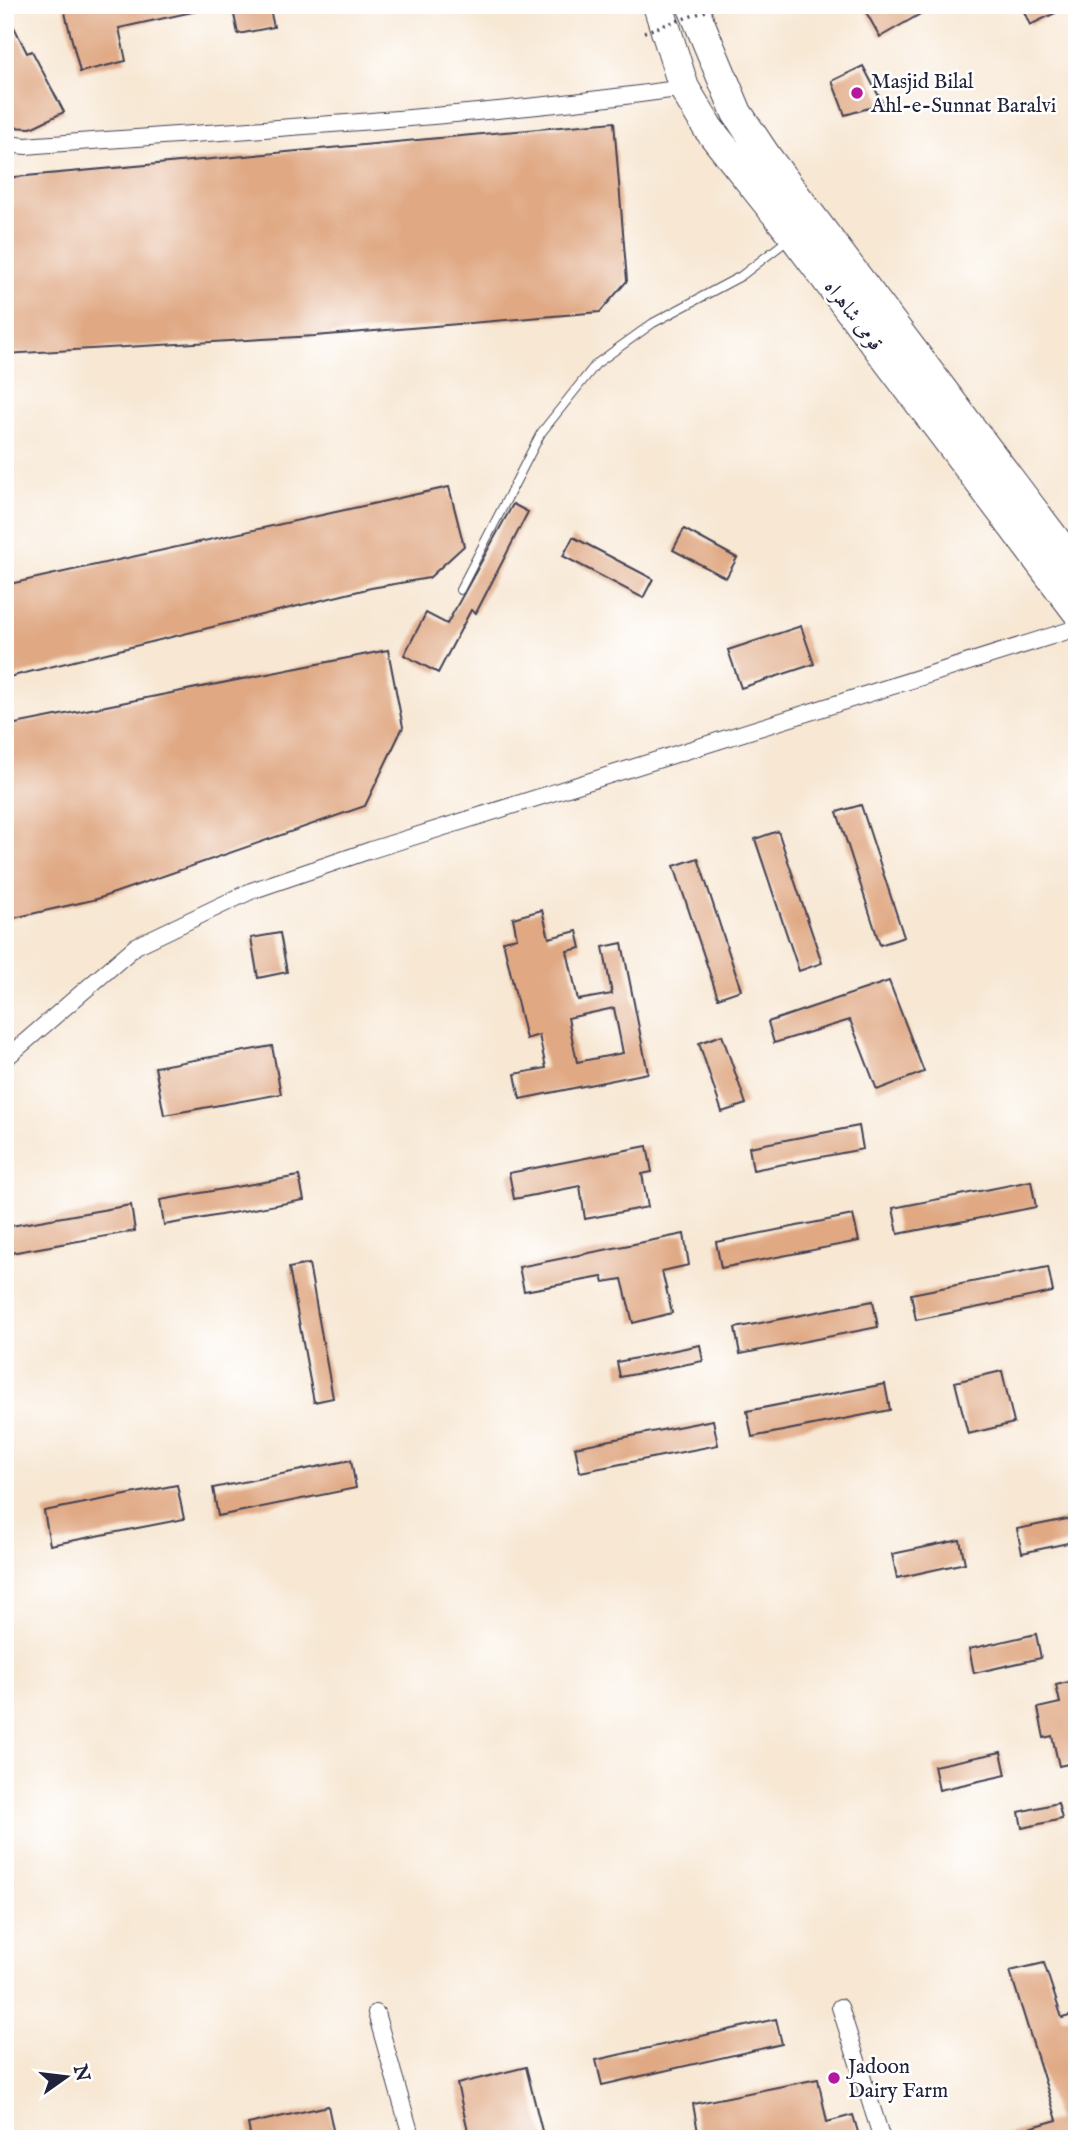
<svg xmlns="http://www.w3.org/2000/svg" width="1082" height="2144" font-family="'IM FELL English',Amiri,serif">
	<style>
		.building { fill: #e0a984; fill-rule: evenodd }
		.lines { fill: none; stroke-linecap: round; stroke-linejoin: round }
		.lane-casing { stroke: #424052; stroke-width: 10 }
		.street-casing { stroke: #424052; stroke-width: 18 }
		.highway-casing { stroke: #424052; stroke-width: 32 }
		.lane { stroke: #fff; stroke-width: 8 }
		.street { stroke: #fff; stroke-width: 16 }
		.highway { stroke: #fff; stroke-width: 30 }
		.path-bridge { stroke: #424052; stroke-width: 3.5; stroke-dasharray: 2 5; stroke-linecap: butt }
		.poi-dot { fill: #b5179e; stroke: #fff; stroke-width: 2.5 }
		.labels { text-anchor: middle; stroke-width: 5; stroke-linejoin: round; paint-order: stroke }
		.poi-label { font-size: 21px; fill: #22223b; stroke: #fff; text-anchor: start }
		.street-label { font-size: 21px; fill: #22223b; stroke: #fff }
	</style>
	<rect width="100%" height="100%" fill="#fff"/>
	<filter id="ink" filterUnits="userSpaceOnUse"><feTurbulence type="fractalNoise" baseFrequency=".0143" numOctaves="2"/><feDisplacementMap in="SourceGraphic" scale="14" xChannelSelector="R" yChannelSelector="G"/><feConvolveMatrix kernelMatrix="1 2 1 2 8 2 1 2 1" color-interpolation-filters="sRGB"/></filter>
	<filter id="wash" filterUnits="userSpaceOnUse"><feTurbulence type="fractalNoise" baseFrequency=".00686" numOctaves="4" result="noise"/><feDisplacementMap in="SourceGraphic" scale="28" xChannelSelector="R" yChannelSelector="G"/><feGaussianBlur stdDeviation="1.57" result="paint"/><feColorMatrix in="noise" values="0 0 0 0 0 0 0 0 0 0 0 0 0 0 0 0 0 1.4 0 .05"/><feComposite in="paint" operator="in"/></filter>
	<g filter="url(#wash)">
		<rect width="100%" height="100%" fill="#f7e7d3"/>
		<g id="blocks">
			<!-- building -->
			<path class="building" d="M 63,5 L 196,5 L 197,11 L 119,28 L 126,61 L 80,72 Z
				M 232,5 L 269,5 L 274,27 L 238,34 Z
				M 862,5 L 936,5 L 880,37 Z
				M 1021,5 L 1072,5 L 1030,25 Z
				M 5,9 L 27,53 L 32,51 L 64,112 L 31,128 L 5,127 Z
				M 863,66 L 883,104 L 845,115 L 832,81 Z
				M 614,122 L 627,281 L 600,312 L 315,336 L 5,354 L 5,178 Z
				M 449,487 L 464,546 L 429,578 L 371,588 L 5,678 L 5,585 Z
				M 513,504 L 528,512 L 476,613 L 471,610 L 438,673 L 404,655 L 426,613 L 447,624 Z
				M 684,529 L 737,558 L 726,578 L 673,550 Z
				M 573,537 L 653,579 L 643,598 L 563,556 Z
				M 801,626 L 814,664 L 741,688 L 728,650 Z
				M 388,650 L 403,727 L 365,806 L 97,899 L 5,920 L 5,726 Z
				M 861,805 L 904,937 L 880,945 L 837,812 Z
				M 778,831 L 822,963 L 799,971 L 755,839 Z
				M 698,858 L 741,990 L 718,998 L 674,866 Z
				M 542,910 L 549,938 L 577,931 L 581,948 L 567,951 L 578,1000 L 612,994 L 603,947 L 622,943 L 648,1073 L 520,1099 L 515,1074 L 546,1068 L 539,1035 L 526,1039 L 503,941 L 517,938 L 513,918 ZM 614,1008 L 623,1053 L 577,1062 L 568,1018 Z
				M 280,933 L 287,972 L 258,978 L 251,938 Z
				M 889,981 L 924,1072 L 877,1090 L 850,1020 L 774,1043 L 768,1022 Z
				M 722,1035 L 746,1104 L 722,1112 L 699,1043 Z
				M 272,1046 L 281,1094 L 164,1115 L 155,1067 Z
				M 859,1126 L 863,1149 L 753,1170 L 749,1147 Z
				M 647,1146 L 652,1172 L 642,1174 L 648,1207 L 585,1219 L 580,1186 L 514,1199 L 509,1173 Z
				M 299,1176 L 304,1200 L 164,1225 L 160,1200 Z
				M 1031,1181 L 1036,1207 L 898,1234 L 893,1208 Z
				M 131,1205 L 135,1231 L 5,1254 L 5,1227 Z
				M 853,1215 L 859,1241 L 721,1268 L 716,1242 Z
				M 684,1234 L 689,1265 L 662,1271 L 672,1313 L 633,1323 L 622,1279 L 604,1282 L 602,1277 L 524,1291 L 519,1267 Z
				M 309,1264 L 333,1398 L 314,1402 L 289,1268 Z
				M 1048,1267 L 1053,1292 L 916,1320 L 911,1294 Z
				M 873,1301 L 878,1327 L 740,1354 L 735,1328 Z
				M 700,1345 L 703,1361 L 620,1377 L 617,1362 Z
				M 1002,1371 L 1014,1423 L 968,1434 L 955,1382 Z
				M 885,1384 L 890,1410 L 752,1437 L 747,1411 Z
				M 713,1420 L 718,1445 L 580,1472 L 575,1447 Z
				M 351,1460 L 356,1488 L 218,1516 L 213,1488 Z
				M 177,1485 L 184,1519 L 50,1545 L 44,1511 Z
				M 1077,1517 L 1077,1541 L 1022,1553 L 1017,1529 Z
				M 960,1540 L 965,1563 L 897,1578 L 892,1554 Z
				M 1036,1634 L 1041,1658 L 974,1673 L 969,1649 Z
				M 1077,1680 L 1077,1762 L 1059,1766 L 1052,1736 L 1044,1738 L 1038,1708 L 1060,1703 L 1056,1685 Z
				M 1001,1752 L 1006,1775 L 939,1790 L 934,1766 Z
				M 1058,1803 L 1062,1819 L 1022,1828 L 1019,1812 Z
				M 1044,1963 L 1062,2018 L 1077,2014 L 1077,2139 L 1005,2139 L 1004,2135 L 1057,2120 L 1010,1971 Z
				M 776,2019 L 782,2044 L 602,2085 L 596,2060 Z
				M 526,2067 L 544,2139 L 470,2139 L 457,2084 Z
				M 818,2079 L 827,2122 L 853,2115 L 860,2139 L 713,2139 L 712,2135 L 699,2138 L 693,2104 Z
				M 328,2106 L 335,2139 L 251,2139 L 248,2124 Z"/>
		</g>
	</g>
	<g filter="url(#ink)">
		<use href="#blocks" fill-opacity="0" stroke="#424052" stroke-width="2"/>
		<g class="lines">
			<!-- lane casing -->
			<g class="lane-casing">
				<path id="lane" d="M 460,590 L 541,433 L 596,364 L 653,323 L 741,276 L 789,239"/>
			</g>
			<!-- street casing -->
			<g class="street-casing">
				<path id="street" d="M 5,144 L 26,146 C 245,129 467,119 684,88
					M 5,1059 L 136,946 L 251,891 L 371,850 L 1077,628
					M 840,2007 L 882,2139
					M 376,2013 L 412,2139"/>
			</g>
			<!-- highway casing -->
			<g class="highway-casing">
				<path id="highway" d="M 658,5 L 684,88 L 708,128 L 794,236 L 1077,611
					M 692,5 L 737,113 L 767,158 L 1077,569"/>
			</g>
			<!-- lane -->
			<use href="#lane" class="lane"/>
			<!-- street -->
			<use href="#street" class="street"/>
			<!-- highway -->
			<use href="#highway" class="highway"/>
			<!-- path-bridge -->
			<path class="path-bridge" d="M 644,32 L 724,5"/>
		</g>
	</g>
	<!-- markers -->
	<g class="poi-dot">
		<circle cx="857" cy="93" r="7"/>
		<circle cx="834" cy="2078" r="7"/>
	</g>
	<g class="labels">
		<!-- poi labels -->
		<g class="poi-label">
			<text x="871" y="88">Masjid Bilal<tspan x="871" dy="24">Ahl-e-Sunnat Baralvi</tspan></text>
			<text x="848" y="2073">Jadoon<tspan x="848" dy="24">Dairy Farm</tspan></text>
		</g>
		<!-- street labels -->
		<g class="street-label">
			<text transform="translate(854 315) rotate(53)" y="7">قومی شاہراہ</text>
		</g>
	</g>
	<!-- margin -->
	<rect width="1082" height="2144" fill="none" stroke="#fff" stroke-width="28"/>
	<!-- north arrow -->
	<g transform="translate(66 2077) rotate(76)" stroke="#ffffff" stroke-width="5" paint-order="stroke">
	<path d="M0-5L12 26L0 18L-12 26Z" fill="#22223b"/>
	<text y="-10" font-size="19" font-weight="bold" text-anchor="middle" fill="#22223b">N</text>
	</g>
</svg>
